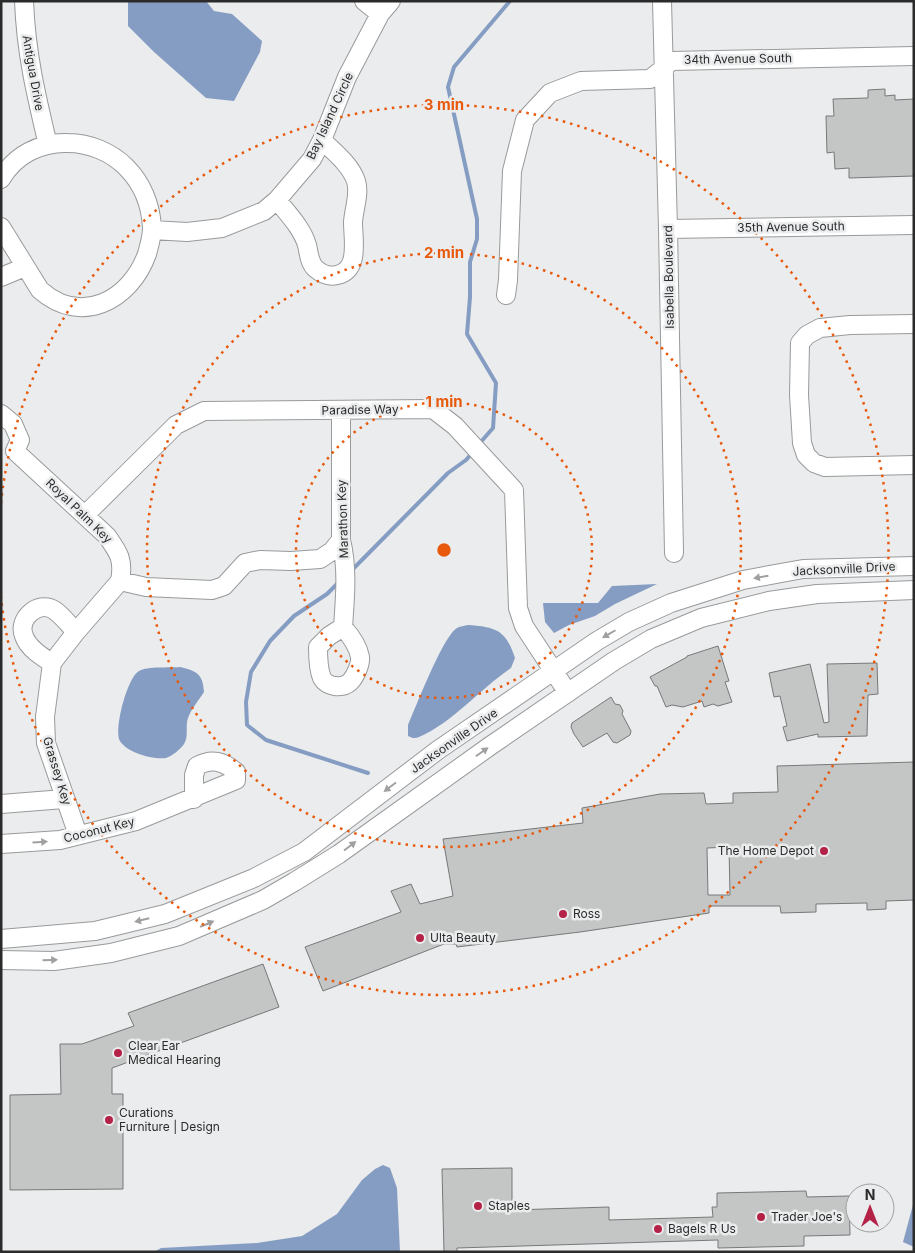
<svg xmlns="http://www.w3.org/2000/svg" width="915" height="1253" font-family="Inter,sans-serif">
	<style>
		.water { fill: #869dc3 }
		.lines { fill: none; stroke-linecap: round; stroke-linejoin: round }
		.stream { stroke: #869dc3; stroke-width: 4 }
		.building { fill: #c4c5c5; stroke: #777879; fill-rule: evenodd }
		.minor-casing { stroke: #999a9b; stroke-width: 20 }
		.minor { stroke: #fff; stroke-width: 18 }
		.oneway { fill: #a0a0a0 }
		.ring { fill: none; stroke: #e8590c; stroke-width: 2.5; stroke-dasharray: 2.5 5 }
		.poi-dot { fill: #b42247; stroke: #ebeced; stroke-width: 2 }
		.labels { text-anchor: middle; stroke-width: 5; stroke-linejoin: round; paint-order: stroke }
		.street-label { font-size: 12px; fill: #2b2b2b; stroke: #ebeced }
		.poi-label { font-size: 12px; fill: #2b2b2b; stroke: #ebeced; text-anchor: start }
		.centre { fill: #e8590c; stroke: #ebeced; stroke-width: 2.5 }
		.ring-label { font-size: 15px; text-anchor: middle; font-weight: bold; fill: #e8590c; stroke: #ebeced; stroke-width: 5; stroke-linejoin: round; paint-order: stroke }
	</style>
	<rect width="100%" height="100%" fill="#ebeced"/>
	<!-- water -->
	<path class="water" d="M 128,1 L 206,1 L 214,11 L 232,14 L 262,41 L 260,52 L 234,101 L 206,98 L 154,52 L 128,26 Z
		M 657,584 L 615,604 L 595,616 L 569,625 L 554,633 L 545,622 L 543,603 L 598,603 L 612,586 Z
		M 468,625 C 496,627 506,630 515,658 L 511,668 C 481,688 452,723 419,737 C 415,739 412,738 408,736 L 408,725 C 416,707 443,636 457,628 C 460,626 465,626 468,625 Z
		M 180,667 C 197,671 203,674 204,692 C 199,700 191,709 188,718 C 185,727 189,736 184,744 C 181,749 172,756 166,758 C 153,760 124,752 119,739 C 115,726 127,678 139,671 C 147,666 170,668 180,667 Z
		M 383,1165 L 390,1168 L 397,1188 L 400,1252 L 154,1252 L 161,1248 L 257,1243 L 302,1236 L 337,1214 L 362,1180 L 375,1169 Z
		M 914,1201 L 914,1247 L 903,1242 Z"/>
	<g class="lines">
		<!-- stream -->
		<path class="stream" d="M 479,444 L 493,428 L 496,383 L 467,334 L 470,297 L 470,262 L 477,239 L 477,219 L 448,87 L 454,67 L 510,1
			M 352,570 L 448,473 L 466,460 L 473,452
			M 339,582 L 327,594 L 294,616 L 270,641 L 251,672 L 246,702 L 247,725 L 266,740 L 368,773"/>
	</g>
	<!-- building -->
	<path class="building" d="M 885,89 L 885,96 L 895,95 L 895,100 L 914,99 L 914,176 L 849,178 L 849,168 L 835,169 L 834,152 L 827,153 L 826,116 L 834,116 L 833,99 L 868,98 L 868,90 Z
		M 718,646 L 729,681 L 725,682 L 732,702 L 718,706 L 713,704 L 704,707 L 702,701 L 683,707 L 672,705 L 666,707 L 657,686 L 655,686 L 650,677 L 687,657 L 687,656 Z
		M 877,663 L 878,694 L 868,695 L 867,736 L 818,737 L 818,734 L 787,741 L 783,727 L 787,726 L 780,696 L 774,697 L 769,673 L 810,664 L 824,723 L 829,722 L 827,664 Z
		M 611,697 L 615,704 L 620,705 L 623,711 L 622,714 L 631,731 L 630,735 L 617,743 L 613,742 L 607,733 L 583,747 L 574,734 L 571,727 L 572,723 Z
		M 914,762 L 914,900 L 886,901 L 886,909 L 867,910 L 867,903 L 816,904 L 816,912 L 781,913 L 780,906 L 709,906 L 709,913 L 580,932 L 457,947 L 456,944 L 444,944 L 323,991 L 305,947 L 401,912 L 391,891 L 411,884 L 420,904 L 453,896 L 443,839 L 583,823 L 582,808 L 660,794 L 704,793 L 706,804 L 733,803 L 733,793 L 778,792 L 777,766 ZM 729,847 L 730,895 L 708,895 L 707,848 Z
		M 263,964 L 279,1007 L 112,1068 L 112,1094 L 123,1094 L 123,1189 L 10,1190 L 10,1095 L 61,1094 L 60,1044 L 82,1044 L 134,1026 L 128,1013 Z
		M 512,1168 L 512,1210 L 609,1207 L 609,1220 L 713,1217 L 712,1207 L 717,1207 L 717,1193 L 806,1191 L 807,1197 L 849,1196 L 850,1235 L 804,1236 L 804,1246 L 718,1248 L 718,1240 L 457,1248 L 457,1252 L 444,1252 L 442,1169 Z"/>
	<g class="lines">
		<!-- minor casing -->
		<g class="minor-casing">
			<path id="minor" d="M 24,1 C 26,53 36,95 48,145
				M 364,1 L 380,14 L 391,1
				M 662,1 L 668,229 L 674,553
				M 1,179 C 15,155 40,142 68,143 C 89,143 111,152 126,167 C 142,183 151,205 152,228 C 152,236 149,247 147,254 C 130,301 81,326 40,290 L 1,227
				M 277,200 C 288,214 302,228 307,245 C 309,253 309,263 316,269 C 322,274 329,277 337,275 C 360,270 353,240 353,222 C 354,208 360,194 356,181 C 350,164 334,152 322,140
				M 668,229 L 914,225
				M 152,230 L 187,232 L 222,228 L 264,211 L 277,200 L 312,159 L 322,140 L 347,77 L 380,14
				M 1,277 L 25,267
				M 506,295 L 508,280 L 512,171 L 525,120 L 550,93 L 581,81 L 650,79 L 663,69 L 671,61 L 914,56
				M 914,324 L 850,325 L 820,328 L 807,335 L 800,343 L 799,395 L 802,443 L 806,455 L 814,463 L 825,467 L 914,465
				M 341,411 L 341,540 C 348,568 345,599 343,627 L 329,636 L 318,647 C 318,656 318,669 322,678 C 327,687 342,689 350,682 C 355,677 361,664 360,657 C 358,645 350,635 343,627
				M 1,414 L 13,424 L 20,440 L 15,451
				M 15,451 L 107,536 C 119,553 124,560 120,581 L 76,632 L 52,663 L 45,717 L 46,743 L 78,835
				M 85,515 L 176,425 L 204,411 L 433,409 L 455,426 L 514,490 L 518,608 L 524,626 L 568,693
				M 120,581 L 146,587 L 212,590 L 224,586 L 245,563 L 260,560 L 291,561 L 320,559 L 332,551 L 341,540
				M 52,663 C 42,657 28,648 24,636 C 17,619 38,600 54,610 C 62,615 69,625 76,632
				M 1,804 L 64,799
				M 1,844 L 60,840 L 136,821 L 236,780 L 236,772 C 223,761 212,758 197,766 L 194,775 L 194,799
				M 1,939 L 95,931 L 165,914 L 254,878 L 304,852 L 438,750 L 597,641 L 629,622 L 671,603 L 743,580 L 803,569 L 914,566
				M 1,960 L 54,961 L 111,953 L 179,936 L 263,900 L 294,882 L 339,854 L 490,746 L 614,661 L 651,639 L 701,618 L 769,601 L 817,594 L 914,590"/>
		</g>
		<!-- minor -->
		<use href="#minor" class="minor"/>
	</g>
	<!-- one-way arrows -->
	<defs><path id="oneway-solid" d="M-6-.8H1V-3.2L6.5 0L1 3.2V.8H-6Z" transform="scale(1.25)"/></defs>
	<g class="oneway">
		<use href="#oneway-solid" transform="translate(761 577) rotate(170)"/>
		<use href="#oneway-solid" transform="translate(609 634) rotate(150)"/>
		<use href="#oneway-solid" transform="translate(482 752) rotate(-35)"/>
		<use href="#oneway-solid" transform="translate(390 787) rotate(143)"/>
		<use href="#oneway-solid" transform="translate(40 842) rotate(-4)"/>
		<use href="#oneway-solid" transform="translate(350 846) rotate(-37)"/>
		<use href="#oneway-solid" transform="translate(142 920) rotate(166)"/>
		<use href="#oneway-solid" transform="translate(207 924) rotate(-23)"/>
		<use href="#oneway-solid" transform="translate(50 960) rotate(-2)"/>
	</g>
	<!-- distance rings -->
	<g class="ring">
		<circle cx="444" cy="550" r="148"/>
		<circle cx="444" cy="550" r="297"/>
		<path d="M1 503A445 445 0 1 1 1 597"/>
	</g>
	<!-- markers -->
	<g class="poi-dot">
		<circle cx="824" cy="851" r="5"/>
		<circle cx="563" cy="914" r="5"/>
		<circle cx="420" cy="938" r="5"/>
		<circle cx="118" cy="1053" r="5"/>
		<circle cx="109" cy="1120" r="5"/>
		<circle cx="478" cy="1206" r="5"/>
		<circle cx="761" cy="1217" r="5"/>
		<circle cx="658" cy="1229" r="5"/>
	</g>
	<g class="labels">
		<!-- street labels -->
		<g class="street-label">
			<text transform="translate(738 59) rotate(-1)" y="4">34th Avenue South</text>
			<text transform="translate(33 73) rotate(80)" y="4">Antigua Drive</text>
			<text transform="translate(330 116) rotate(-65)" y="4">Bay Island Circle</text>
			<text transform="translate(791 227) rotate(-1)" y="4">35th Avenue South</text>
			<text transform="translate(669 277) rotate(-91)" y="4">Isabella Boulevard</text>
			<text transform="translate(360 410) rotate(-1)" y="4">Paradise Way</text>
			<text transform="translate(79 511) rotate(44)" y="4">Royal Palm Key</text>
			<text transform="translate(343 519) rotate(-92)" y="4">Marathon Key</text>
			<text transform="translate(844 569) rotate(-3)" y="4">Jacksonville Drive</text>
			<text transform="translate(454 741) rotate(-35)" y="4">Jacksonville Drive</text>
			<text transform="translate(57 771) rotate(73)" y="4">Grassey Key</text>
			<text transform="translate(99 830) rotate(-14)" y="4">Coconut Key</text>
		</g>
		<!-- poi labels -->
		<g class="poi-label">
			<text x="814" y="855" text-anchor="end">The Home Depot</text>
			<text x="573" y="918">Ross</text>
			<text x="430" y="942">Ulta Beauty</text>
			<text x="128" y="1050">Clear Ear<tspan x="128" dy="14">Medical Hearing</tspan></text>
			<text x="119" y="1117">Curations<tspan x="119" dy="14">Furniture | Design</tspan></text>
			<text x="488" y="1210">Staples</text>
			<text x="771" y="1221">Trader Joe's</text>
			<text x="668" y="1233">Bagels R Us</text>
		</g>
	</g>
	<circle cx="444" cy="550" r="8" class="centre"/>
	<g class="ring-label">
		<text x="444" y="110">3 min</text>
		<text x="444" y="258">2 min</text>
		<text x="444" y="407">1 min</text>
	</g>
	<!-- border -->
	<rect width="915" height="1253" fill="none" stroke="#2b2b2b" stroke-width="5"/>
	<!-- north arrow -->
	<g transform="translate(870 1208)"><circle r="24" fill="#ebeced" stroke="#9e9f9f"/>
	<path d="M0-4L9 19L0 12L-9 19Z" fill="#b42247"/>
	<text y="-8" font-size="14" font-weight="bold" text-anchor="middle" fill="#2b2b2b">N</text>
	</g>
</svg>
